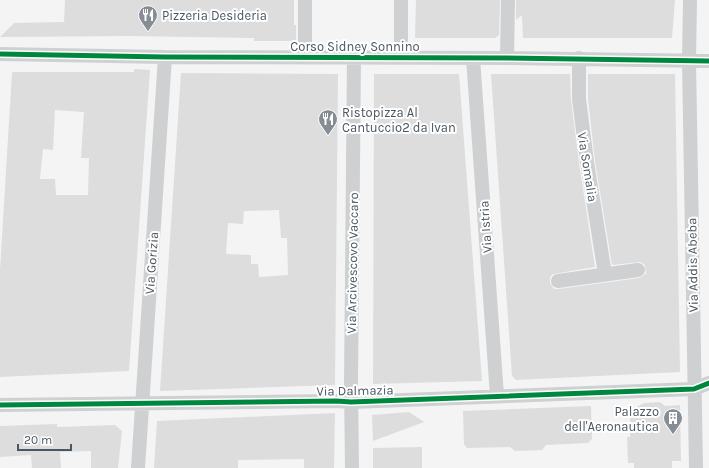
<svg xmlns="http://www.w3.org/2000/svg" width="709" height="468" font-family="Karla,sans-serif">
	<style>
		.building { fill: #ddddde; fill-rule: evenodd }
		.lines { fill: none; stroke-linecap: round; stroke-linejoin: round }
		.street { stroke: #ced0d2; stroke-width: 14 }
		.cycleway-casing { stroke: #fff; stroke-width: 8 }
		.cycleway { stroke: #00873e; stroke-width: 5 }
		.labels { text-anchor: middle; stroke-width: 4; stroke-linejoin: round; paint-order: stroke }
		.poi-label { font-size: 13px; fill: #4a5661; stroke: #fff; text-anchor: start }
		.street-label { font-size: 13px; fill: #4a5661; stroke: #fff }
	</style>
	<rect width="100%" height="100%" fill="#f4f4f4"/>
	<!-- building -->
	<path class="building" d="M 65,0 L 294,0 L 294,25 L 296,25 L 296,41 L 254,41 L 254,38 L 130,36 L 0,37 L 14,23 L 64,22 Z
		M 416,0 L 500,0 L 499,35 L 495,38 L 415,38 Z
		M 516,0 L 675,0 L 672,38 L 523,38 L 522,15 L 516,20 Z
		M 134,69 L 150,70 L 129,371 L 0,377 L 0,270 L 12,72 L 134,72 ZM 55,110 L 84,112 L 81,158 L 89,158 L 88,195 L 56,195 L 55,179 L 40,179 L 43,149 L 53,150 Z
		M 181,73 L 338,74 L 335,385 L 160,391 ZM 279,210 L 281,238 L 287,238 L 288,275 L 259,277 L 258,264 L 251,264 L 251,255 L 226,254 L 228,223 L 243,224 L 244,211 Z
		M 374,74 L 459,74 L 482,381 L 373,384 Z
		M 491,74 L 570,74 L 571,100 L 579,163 L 595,267 L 553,274 L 550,277 L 550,283 L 554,289 L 559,289 L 639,278 L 643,276 L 646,273 L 645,265 L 641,262 L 612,265 L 595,161 L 588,98 L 588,74 L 675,74 L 680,372 L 516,380 L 512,376 Z
		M 660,402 L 665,406 L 680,405 L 681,461 L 672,461 L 672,468 L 634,468 L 634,463 L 628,463 L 627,437 L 630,437 L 630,408 L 637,407 L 644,403 Z
		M 591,406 L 592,439 L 588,443 L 546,445 L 542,450 L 515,451 L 510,447 L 467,448 L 464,444 L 463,411 Z
		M 409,412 L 424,422 L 373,441 L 372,415 Z
		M 335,413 L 334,468 L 304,468 L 304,459 L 238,460 L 238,468 L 154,468 L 157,421 Z
		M 57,424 L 57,427 L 115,425 L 122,431 L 118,468 L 91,468 L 91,451 L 60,452 L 61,468 L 32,468 L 31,455 L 0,457 L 0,426 Z
		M 422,447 L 422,468 L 373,468 L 373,448 Z"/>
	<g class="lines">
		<!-- street -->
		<path class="street" d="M 690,0 L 689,61 L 696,468
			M 0,54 L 165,57 L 507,58 L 709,61
			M 305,57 L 305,0
			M 401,58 L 401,0
			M 473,58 L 497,396
			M 507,58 L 508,0
			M 579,58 L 579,99 L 587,162 L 605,274
			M 558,281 L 638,270
			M 0,405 L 336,401 L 351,402 L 694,389 L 709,383
			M 138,468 L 165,57
			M 352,468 L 351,384 L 354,57"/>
		<!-- cycleway casing -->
		<g class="cycleway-casing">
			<path id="cycleway" d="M 0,54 L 165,57 L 507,58 L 709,61
				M 0,405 L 336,401 L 351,402 L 694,389 L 709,383"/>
		</g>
		<!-- cycleway -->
		<use href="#cycleway" class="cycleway"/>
	</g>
	<!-- icons -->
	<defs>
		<g id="restaurant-pin" transform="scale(1)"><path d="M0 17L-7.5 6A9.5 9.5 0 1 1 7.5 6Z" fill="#868d94" stroke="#fff"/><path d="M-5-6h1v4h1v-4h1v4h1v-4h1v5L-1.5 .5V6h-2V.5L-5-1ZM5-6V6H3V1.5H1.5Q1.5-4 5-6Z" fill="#fff"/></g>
		<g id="building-pin" transform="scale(1)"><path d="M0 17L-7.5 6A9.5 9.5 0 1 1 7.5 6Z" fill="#868d94" stroke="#fff"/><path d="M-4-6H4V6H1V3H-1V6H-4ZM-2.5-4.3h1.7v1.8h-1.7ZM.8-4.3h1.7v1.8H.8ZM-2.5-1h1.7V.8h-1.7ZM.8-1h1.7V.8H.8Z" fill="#fff"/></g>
	</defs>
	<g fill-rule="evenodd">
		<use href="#restaurant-pin" x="148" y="15"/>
		<use href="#restaurant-pin" x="328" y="119"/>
		<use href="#building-pin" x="673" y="418"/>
	</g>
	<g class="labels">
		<!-- poi labels -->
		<g class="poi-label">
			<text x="162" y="20">Pizzeria Desideria</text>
			<text x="342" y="117">Ristopizza Al<tspan x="342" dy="15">Cantuccio2 da Ivan</tspan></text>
			<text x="659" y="416" text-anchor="end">Palazzo<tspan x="659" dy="15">dell'Aeronautica</tspan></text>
		</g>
		<!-- street labels -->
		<g class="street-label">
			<text x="355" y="51">Corso Sidney Sonnino</text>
			<text transform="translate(588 167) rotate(81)" y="5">Via Somalia</text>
			<text transform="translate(485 227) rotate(-94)" y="5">Via Istria</text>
			<text transform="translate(151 263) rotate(-86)" y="5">Via Gorizia</text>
			<text transform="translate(352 263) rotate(-89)" y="5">Via Arcivescovo Vaccaro</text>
			<text transform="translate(692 265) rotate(-91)" y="5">Via Addis Abeba</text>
			<text transform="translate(355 390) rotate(-1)" y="5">Via Dalmazia</text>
		</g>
	</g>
	<!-- scale -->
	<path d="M18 444v6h53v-6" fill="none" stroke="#4a5661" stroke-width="2"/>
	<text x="24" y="444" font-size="12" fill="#4a5661" stroke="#ffffff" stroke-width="3" paint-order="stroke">20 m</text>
</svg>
